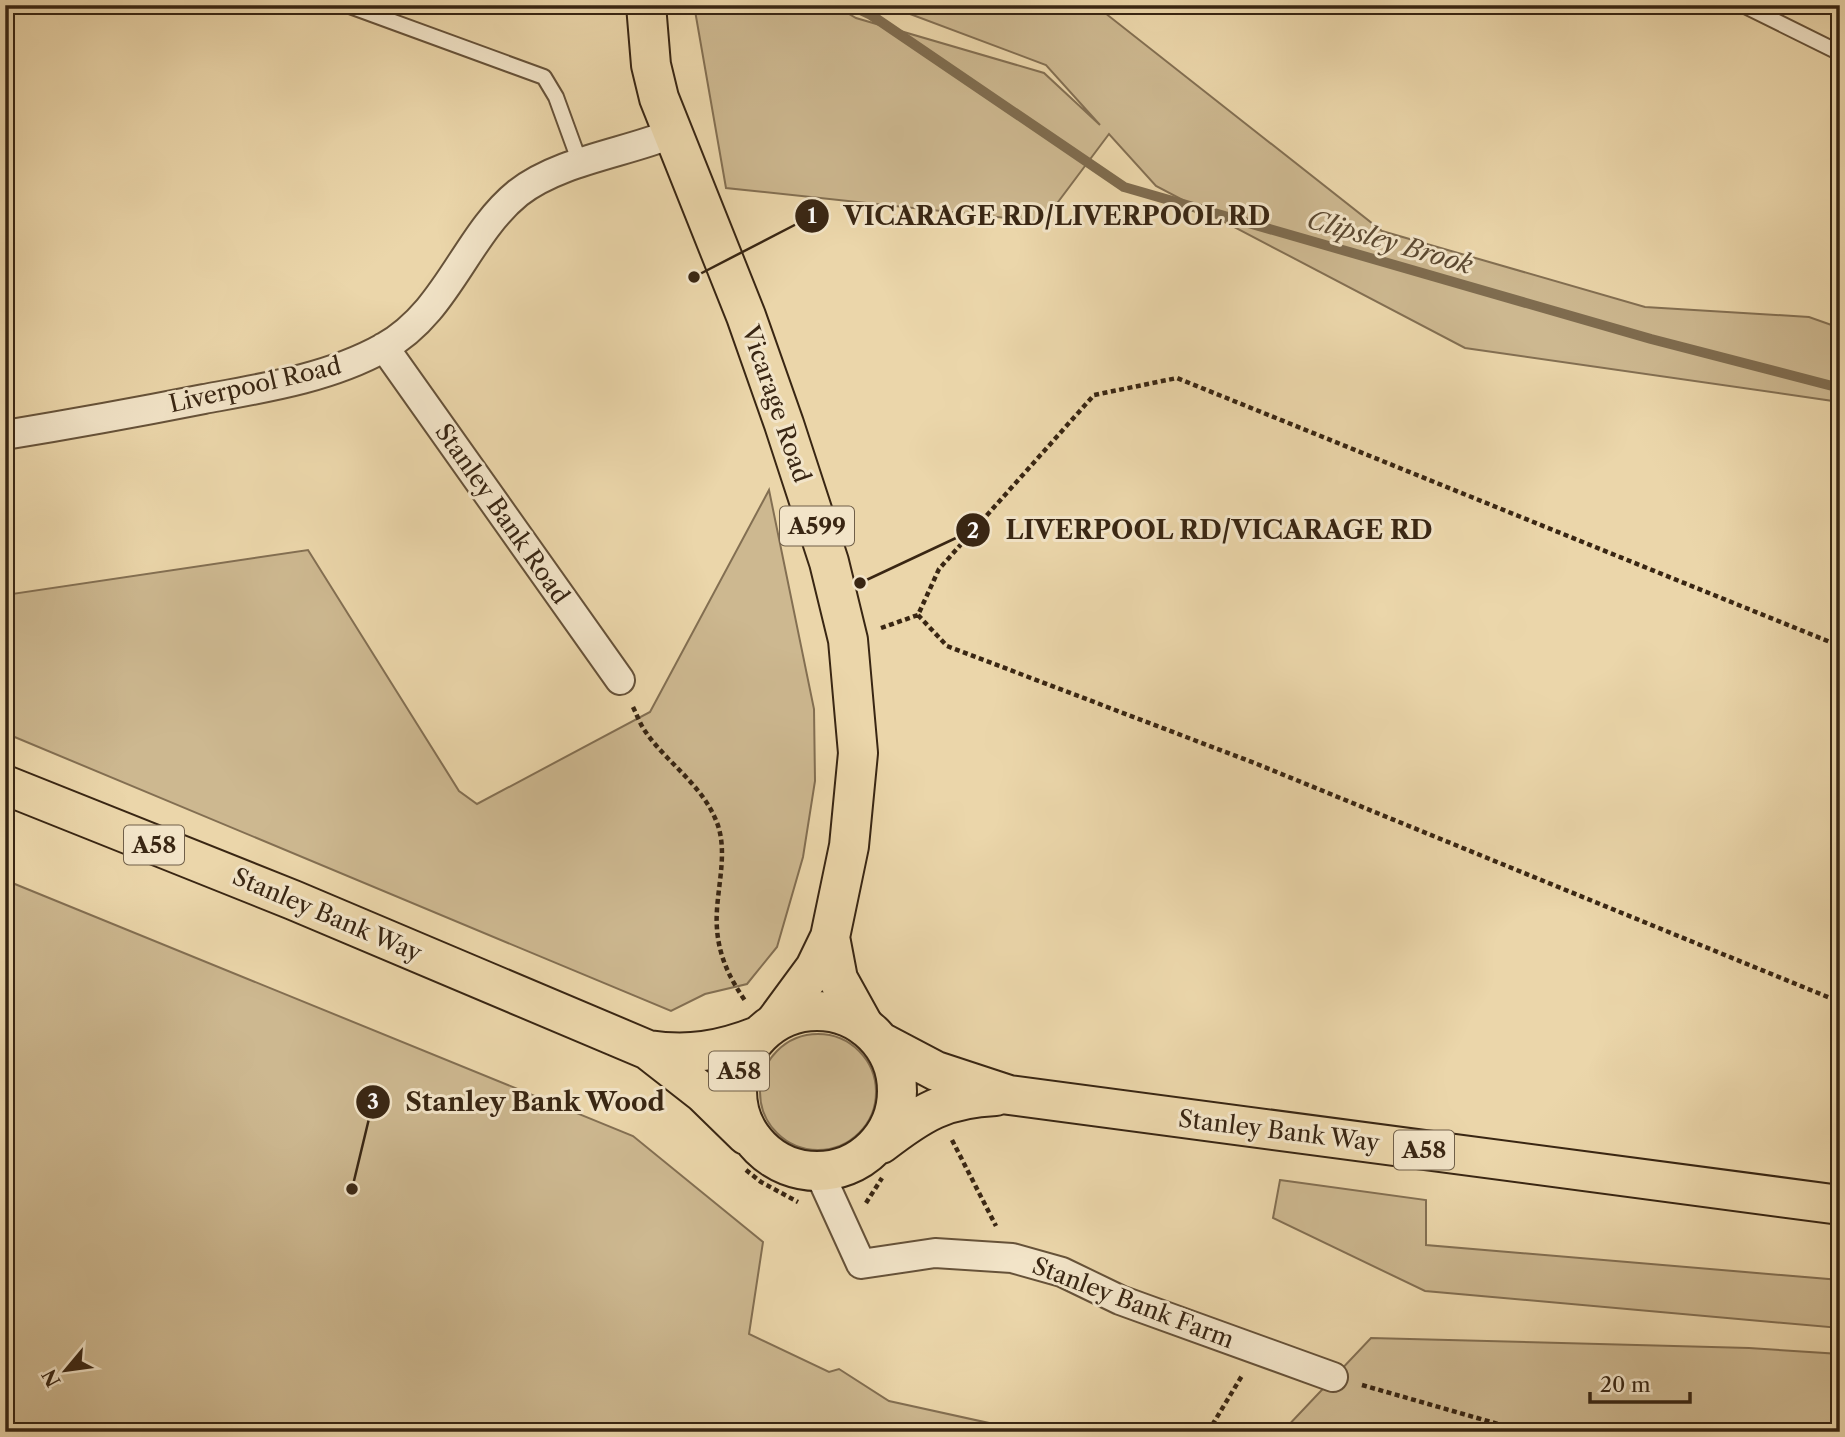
<svg xmlns="http://www.w3.org/2000/svg" width="1845" height="1437" font-family="'Libre Caslon Text',serif">
	<style>
		.green { fill: #cdb890; stroke: #836f52; stroke-width: 2 }
		.lines { fill: none; stroke-linecap: round; stroke-linejoin: round }
		.stream { stroke: #7f6c4f; stroke-width: 10 }
		.service-casing { stroke: #665239; stroke-width: 18 }
		.minor-casing { stroke: #665239; stroke-width: 32 }
		.primary-casing { stroke: #392613; stroke-width: 42 }
		.trunk-casing { stroke: #392613; stroke-width: 42 }
		.path { stroke: #392613; stroke-width: 4.5; stroke-dasharray: 5 3.5; stroke-linecap: butt }
		.service { stroke: #f2e4c8; stroke-width: 14 }
		.minor { stroke: #f2e4c8; stroke-width: 28 }
		.primary { stroke: #ebd6aa; stroke-width: 38 }
		.trunk { stroke: #ebd6aa; stroke-width: 38 }
		.labels { text-anchor: middle; stroke-width: 6; stroke-linejoin: round; paint-order: stroke }
		.shield { fill: #f2e4c8; stroke: #705f49; stroke-width: 2 }
		.shield-label { font-size: 23px; font-weight: bold; fill: #392613 }
		.street-label { font-size: 24px; fill: #392613; stroke: #f2e4c8 }
		.water-label { font-size: 26px; font-style: italic; fill: #5c4931; stroke: #f2e4c8 }
		.leader { fill: none; stroke: #392613; stroke-width: 2.5 }
		.callout-dot { fill: #392613; stroke: #f2e4c8; stroke-width: 2.5 }
		.mark-label { font-size: 21px; text-anchor: middle; font-weight: bold; fill: #fff }
		.callout-label { font-size: 26px; text-anchor: middle; font-weight: bold; fill: #392613; stroke: #f2e4c8; stroke-width: 6; stroke-linejoin: round; paint-order: stroke }
	</style>
	<rect width="100%" height="100%" fill="#ebd6aa"/>
	<filter id="stains"><feTurbulence type="fractalNoise" baseFrequency=".00286" numOctaves="4"/><feColorMatrix values="0 0 0 0 .2 0 0 0 0 .09 0 0 0 0 .02 0 0 0 .5 -.17"/></filter>
	<radialGradient id="worn" r=".72"><stop offset=".6" stop-color="#630" stop-opacity="0"/><stop offset="1" stop-color="#630" stop-opacity=".3"/></radialGradient>
	<!-- green -->
	<path class="green" d="M 694,5 L 834,5 L 856,18 L 1044,73 L 1100,125 L 1046,65 L 886,5 L 1091,5 L 1100,9 L 1382,231 L 1645,307 L 1809,317 L 1840,328 L 1840,402 L 1465,348 L 1156,186 L 1109,134 L 1043,222 L 726,188 Z
		M 769,490 L 814,709 L 815,781 L 803,857 L 777,947 L 747,984 L 705,994 L 671,1011 L 5,733 L 5,595 L 308,550 L 459,791 L 477,804 L 650,712 Z
		M 5,880 L 633,1136 L 763,1242 L 749,1334 L 829,1372 L 839,1369 L 889,1401 L 1030,1432 L 5,1432 Z
		M760 1092a58 58 0 1 1 116 0a58 58 0 1 1-116 0Z
		M 1280,1180 L 1426,1200 L 1426,1245 L 1840,1280 L 1840,1328 L 1425,1291 L 1273,1218 Z
		M 1371,1338 L 1749,1348 L 1840,1354 L 1840,1432 L 1282,1432 Z"/>
	<g class="lines">
		<!-- stream -->
		<path class="stream" d="M 850,5 L 871,15 L 1124,187 L 1651,339 L 1840,388"/>
		<!-- service casing -->
		<g class="service-casing">
			<path id="service" d="M 347,5 L 544,77 L 556,97 L 580,163
				M 1743,5 L 1840,53"/>
		</g>
		<!-- minor casing -->
		<g class="minor-casing">
			<path id="minor" d="M 384,347 L 620,680
				M 5,435 C 72,424 138,412 204,399 C 264,388 329,378 383,348 C 448,312 465,236 518,193 C 559,161 624,153 671,134
				M 819,1172 L 861,1264 L 935,1253 L 1012,1258 L 1062,1272 L 1120,1300 L 1333,1377"/>
		</g>
		<!-- primary casing -->
		<g class="primary-casing">
			<path id="primary" d="M 646,5 L 651,65 L 659,98 L 746,316 L 784,424 L 829,562 L 848,640 L 858,753 L 849,846 L 830,937 L 815,968 L 776,1021
				M 830,937 L 838,979 L 864,1026"/>
		</g>
		<!-- trunk casing -->
		<g class="trunk-casing">
			<path id="trunk" d="M 5,785 L 293,900 L 648,1050 C 688,1056 720,1051 758,1036
				M737 1091a80 80 0 1 1 160 0a80 80 0 1 1-160 0Z
				M 881,1042 L 936,1071 L 1009,1095 L 1840,1205
				M 648,1050 L 703,1093 L 746,1135
				M 881,1144 C 921,1113 945,1098 996,1096"/>
		</g>
		<!-- path -->
		<path class="path" d="M 918,615 L 947,646 L 1257,764 L 1840,1002
			M 881,628 L 918,615 L 939,569 L 1094,395 L 1177,378 L 1840,646
			M 633,707 C 637,715 640,724 645,731 C 666,762 699,782 715,818 C 731,852 714,893 717,929 C 719,957 730,979 746,1002
			M 952,1140 L 996,1226
			M 746,1170 L 761,1182 L 798,1202
			M 866,1203 L 882,1178
			M 1362,1385 L 1526,1432
			M 1208,1432 L 1243,1374"/>
		<!-- service -->
		<use href="#service" class="service"/>
		<!-- minor -->
		<use href="#minor" class="minor"/>
		<!-- primary -->
		<use href="#primary" class="primary"/>
		<!-- trunk -->
		<use href="#trunk" class="trunk"/>
	</g>
	<g class="labels">
		<!-- shield labels -->
		<g class="shield">
			<rect x="780" y="506.5" width="74" height="39" rx="5"/>
			<rect x="124" y="825.5" width="60" height="39" rx="5"/>
			<rect x="709" y="1051.5" width="60" height="39" rx="5"/>
			<rect x="1394" y="1130.5" width="60" height="39" rx="5"/>
		</g>
		<g class="shield-label">
			<text x="817" y="534">A599</text>
			<text x="154" y="853">A58</text>
			<text x="739" y="1079">A58</text>
			<text x="1424" y="1158">A58</text>
		</g>
		<!-- street labels -->
		<g class="street-label">
			<text transform="translate(255 385) rotate(-13)" y="8">Liverpool Road</text>
			<text transform="translate(776 404) rotate(71)" y="8">Vicarage Road</text>
			<text transform="translate(502 514) rotate(55)" y="8">Stanley Bank Road</text>
			<text transform="translate(327 915) rotate(23)" y="8">Stanley Bank Way</text>
			<text transform="translate(1279 1131) rotate(7)" y="8">Stanley Bank Way</text>
			<text transform="translate(1133 1303) rotate(21)" y="8">Stanley Bank Farm</text>
		</g>
		<!-- water labels -->
		<g class="water-label">
			<text transform="translate(1390 242) rotate(16)" y="9">Clipsley Brook</text>
		</g>
	</g>
	<!-- callouts -->
	<path class="leader" d="M694 277L812 216M860 583L973 530M352 1189L373 1102"/>
	<g class="callout-dot">
		<circle cx="694" cy="277" r="7"/>
		<circle cx="860" cy="583" r="7"/>
		<circle cx="352" cy="1189" r="7"/>
		<circle cx="812" cy="216" r="18"/>
		<circle cx="973" cy="530" r="18"/>
		<circle cx="373" cy="1102" r="18"/>
	</g>
	<g class="mark-label">
		<text x="812" y="223">1</text>
		<text x="973" y="538">2</text>
		<text x="373" y="1109">3</text>
	</g>
	<g class="callout-label">
		<text x="1057" y="225">VICARAGE RD/LIVERPOOL RD</text>
		<text x="1219" y="539">LIVERPOOL RD/VICARAGE RD</text>
		<text x="535" y="1111">Stanley Bank Wood</text>
	</g>
	<!-- margin -->
	<rect width="1845" height="1437" fill="none" stroke="#ebd6aa" stroke-width="28"/>
	<rect x="7" y="7" width="1831" height="1423" fill="none" stroke="#392613" stroke-width="3.5"/>
	<rect x="14" y="14" width="1817" height="1409" fill="none" stroke="#392613" stroke-width="2"/>
	<!-- north arrow -->
	<g transform="translate(66 1370) rotate(241)" stroke="#f2e4c8" stroke-width="5" paint-order="stroke">
	<path d="M0-5L12 26L0 18L-12 26Z" fill="#392613"/>
	<text y="-10" font-size="19" font-weight="bold" text-anchor="middle" fill="#392613">N</text>
	</g>
	<!-- scale -->
	<path d="M1590 1392v10h100v-10" fill="none" stroke="#392613" stroke-width="3.5"/>
	<text x="1600" y="1392" font-size="21" fill="#392613" stroke="#f2e4c8" stroke-width="5" paint-order="stroke">20 m</text>
	<rect width="100%" height="100%" filter="url(#stains)"/>
	<rect width="100%" height="100%" fill="url(#worn)"/>
</svg>
